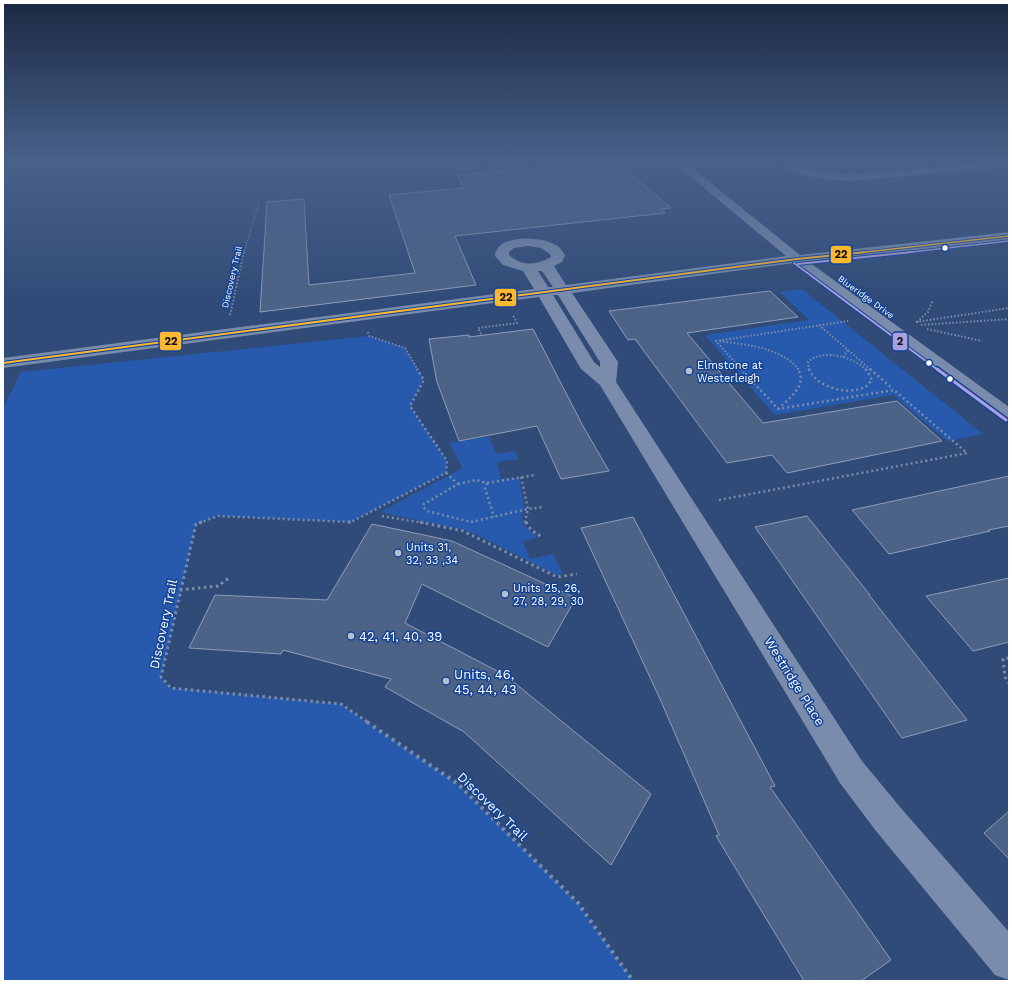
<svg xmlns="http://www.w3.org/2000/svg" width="1012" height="984" font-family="'Work Sans',sans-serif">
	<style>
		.green { fill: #275aac }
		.building { fill: #4c6286; stroke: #8e9eb8 }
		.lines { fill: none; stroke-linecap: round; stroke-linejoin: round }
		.path-far4 { stroke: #7a8cab; stroke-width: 1.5; stroke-dasharray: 1 1.5; stroke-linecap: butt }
		.path-far3 { stroke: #7a8cab; stroke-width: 2; stroke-dasharray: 1.5 2; stroke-linecap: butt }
		.path-far2 { stroke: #7a8cab; stroke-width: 2.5; stroke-dasharray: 2 3; stroke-linecap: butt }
		.path-far1 { stroke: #7a8cab; stroke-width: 3; stroke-dasharray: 2.5 3.5; stroke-linecap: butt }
		.path { stroke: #7a8cab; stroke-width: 4; stroke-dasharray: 3 4.5; stroke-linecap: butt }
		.minor { fill: #7a8cab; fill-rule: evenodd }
		.bus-1-far1-casing { stroke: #144395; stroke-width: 3 }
		.bus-1-casing { stroke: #144395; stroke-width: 4 }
		.bus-2-far2-casing { stroke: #144395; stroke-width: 3 }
		.bus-2-far1-casing { stroke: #144395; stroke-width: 4 }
		.bus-2-casing { stroke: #144395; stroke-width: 6 }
		.bus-1-far1 { stroke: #fdb831; stroke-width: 1.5 }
		.bus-1 { stroke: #fdb831; stroke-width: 2 }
		.bus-2-far2 { stroke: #aaa0df; stroke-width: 1.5 }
		.bus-2-far1 { stroke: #aaa0df; stroke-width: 2 }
		.bus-2 { stroke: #aaa0df; stroke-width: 3 }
		.bus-dot { fill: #fff; stroke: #144395; stroke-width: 1.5 }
		.poi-dot { fill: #b7c0d0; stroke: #144395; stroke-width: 1.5 }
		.labels { text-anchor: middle; stroke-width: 3; stroke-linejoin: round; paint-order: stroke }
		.far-street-label { font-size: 9px; fill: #fff; stroke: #144395 }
		.poi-label { font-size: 11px; fill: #fff; stroke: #144395; text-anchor: start }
		.near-street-label { font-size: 13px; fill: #fff; stroke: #144395 }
		.near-poi-label { font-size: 13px; fill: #fff; stroke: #144395; text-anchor: start }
		.line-badge { stroke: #144395; stroke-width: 1.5 }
		.pale-badge-label { font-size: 11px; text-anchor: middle; font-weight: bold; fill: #111 }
	</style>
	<rect width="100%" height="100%" fill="#314b78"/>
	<!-- green -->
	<path class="green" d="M 802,289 L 983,434 L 947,441 L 893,395 L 775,415 L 705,335 L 809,320 L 780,292 Z
		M 369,336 L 398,345 L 405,348 L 424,380 L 411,406 L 447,461 L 446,473 L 351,522 L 218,516 L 196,524 L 161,677 L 171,688 L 341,704 L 458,784 L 578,903 L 633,981 L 3,981 L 3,408 L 21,372 Z
		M 489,437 L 496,454 L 515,451 L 518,459 L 497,462 L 501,479 L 519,478 L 525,510 L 521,516 L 525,527 L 538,537 L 523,542 L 530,559 L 553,554 L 563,574 L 557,575 L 469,531 L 380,512 L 461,469 L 461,465 L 449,443 Z"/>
	<!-- building -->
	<path class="building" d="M 595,162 L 607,162 L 609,164 L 618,163 L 671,208 L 660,209 L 665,213 L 455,236 L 476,285 L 260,312 L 267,202 L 304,199 L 309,285 L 415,273 L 389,195 L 464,188 L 457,175 Z
		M 770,291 L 798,317 L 687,333 L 763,423 L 897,401 L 942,441 L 787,473 L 772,455 L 727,463 L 635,339 L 628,340 L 609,311 Z
		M 533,329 L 583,426 L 609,471 L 561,479 L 537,426 L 459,441 L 437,382 L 429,339 L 469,335 L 469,337 Z
		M 1009,476 L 1009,526 L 988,530 L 990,531 L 889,554 L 852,510 Z
		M 807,516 L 870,595 L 869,595 L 967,720 L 902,738 L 755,527 Z
		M 633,517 L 775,786 L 770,787 L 891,960 L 861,981 L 804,981 L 716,836 L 719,835 L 660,699 L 581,528 Z
		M 372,524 L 452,541 L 576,598 L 548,647 L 422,584 L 405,623 L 505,675 L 651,794 L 611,865 L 464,732 L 385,687 L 391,679 L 283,650 L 281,654 L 189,648 L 215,595 L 327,600 Z
		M 1009,578 L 1009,642 L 973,651 L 926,596 Z
		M 1009,811 L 1009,859 L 984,833 Z"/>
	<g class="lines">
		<!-- path-far4 -->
		<path class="path-far4" d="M 244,253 L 259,202"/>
		<!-- path-far3 -->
		<path class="path-far3" d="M 230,315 L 244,252
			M 916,322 L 1009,308
			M 917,322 L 928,312 L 933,300
			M 819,325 L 871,370
			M 921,325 L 1009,319
			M 927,329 L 982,341
			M 368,332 L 369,336 L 405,348 L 418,370
			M 481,334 L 478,328 L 517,323 L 513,315
			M 720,341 C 747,345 781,347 799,370
			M 843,357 L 848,350
			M 742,370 L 716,341 L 848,321
			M 809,370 L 808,362 C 822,348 854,357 866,370"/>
		<!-- path-far2 -->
		<path class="path-far2" d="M 809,369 C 816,387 848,396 865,387 C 868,385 870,382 872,380 L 866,369
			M 870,369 L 893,389
			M 778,409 C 789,398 808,386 798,369
			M 446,473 L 458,484 L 424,504 L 423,507 L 427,511 L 471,522 L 528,509 L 544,507
			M 521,477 L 528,509 L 525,521 L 526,523
			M 487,483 L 485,488 L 494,517
			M 458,484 L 476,480 L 487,483 L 535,475
			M 719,500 L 967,453 L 894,390 L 778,409 L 741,369
			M 382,516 L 424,523
			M 199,523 L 218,516 L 351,522 L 446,473 L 447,461 L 410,406 L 424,380 L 417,369"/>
		<!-- path-far1 -->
		<path class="path-far1" d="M 202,522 L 196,524 L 161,677 L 171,688 L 341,704 L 369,723
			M 348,522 L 351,522
			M 420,522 L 463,531 L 557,577 L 577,574
			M 526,522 L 531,530 L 542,537
			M 180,590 L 218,586 L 229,578
			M 1009,658 L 1003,659 L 1005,677 L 1009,683"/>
		<!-- path -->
		<path class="path" d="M 367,722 L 458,784 L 578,903 L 633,981"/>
		<!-- minor -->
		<path class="minor" d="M 443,162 L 485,162 C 476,172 452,172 443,162 Z
			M 673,162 L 685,162 L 800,255 L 1009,232 L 1009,240 L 809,262 L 1009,407 L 1009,422 L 1002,420 L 794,263 L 572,293 L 618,362 L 616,382 L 862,761 L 900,807 L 1009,932 L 1009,980 L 995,975 L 876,831 L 840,783 L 600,385 L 581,369 L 539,297 L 3,368 L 3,358 L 534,289 L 523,271 L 503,265 L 495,256 C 496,234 540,236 554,244 C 559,246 562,250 565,255 L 562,262 L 554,266 L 566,285 L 786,256 ZM 528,246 L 541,248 L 550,254 L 551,257 C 537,265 522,267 509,255 L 509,252 L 514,248 ZM 538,271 L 542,271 L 553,287 L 548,287 ZM 553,295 L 558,295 L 600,362 L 600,367 L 594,362 Z
			M 779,162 L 793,162 L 816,171 L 850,175 L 992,162 L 1009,162 L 1009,167 L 850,181 C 831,180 793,177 779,162 Z"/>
		<!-- bus-1-far1 casing -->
		<g class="bus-1-far1-casing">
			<path id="bus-1-far1" d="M 857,253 L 1009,236"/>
		</g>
		<!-- bus-1 casing -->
		<g class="bus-1-casing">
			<path id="bus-1" d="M 3,363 L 797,259 L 866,252"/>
		</g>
		<!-- bus-2-far2 casing -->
		<g class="bus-2-far2-casing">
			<path id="bus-2-far2" d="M 903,253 L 1009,241"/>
		</g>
		<!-- bus-2-far1 casing -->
		<g class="bus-2-far1-casing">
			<path id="bus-2-far1" d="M 794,263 L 938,370
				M 798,264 L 912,252"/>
		</g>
		<!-- bus-2 casing -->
		<g class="bus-2-casing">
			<path id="bus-2" d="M 937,369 L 1006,420"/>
		</g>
		<!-- bus-1-far1 -->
		<use href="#bus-1-far1" class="bus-1-far1"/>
		<!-- bus-1 -->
		<use href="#bus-1" class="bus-1"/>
		<!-- bus-2-far2 -->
		<use href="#bus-2-far2" class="bus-2-far2"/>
		<!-- bus-2-far1 -->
		<use href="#bus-2-far1" class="bus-2-far1"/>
		<!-- bus-2 -->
		<use href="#bus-2" class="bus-2"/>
	</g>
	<!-- sky -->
	<linearGradient id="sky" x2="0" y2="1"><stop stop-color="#1b2942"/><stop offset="0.54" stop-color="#48618b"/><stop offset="1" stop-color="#48618b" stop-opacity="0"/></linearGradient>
	<rect width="1012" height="300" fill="url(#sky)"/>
	<!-- markers -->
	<g class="bus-dot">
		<circle cx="945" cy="248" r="3.5"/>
		<circle cx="929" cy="363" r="3.5"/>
		<circle cx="950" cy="379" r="3.5"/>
	</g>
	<g class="poi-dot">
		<circle cx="689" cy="371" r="4"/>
		<circle cx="398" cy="553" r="4"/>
		<circle cx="505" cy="594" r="4"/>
		<circle cx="351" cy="636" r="4"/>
		<circle cx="446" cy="681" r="4"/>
	</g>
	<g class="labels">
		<!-- far-street labels -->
		<g class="far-street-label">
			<text transform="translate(232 277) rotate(-77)" y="3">Discovery Trail</text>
			<text transform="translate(866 297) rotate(36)" y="3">Blueridge Drive</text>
		</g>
		<!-- poi labels -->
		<g class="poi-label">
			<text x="697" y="369">Elmstone at<tspan x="697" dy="13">Westerleigh</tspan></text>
			<text x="406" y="551">Units 31,<tspan x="406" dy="13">32, 33 ,34</tspan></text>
			<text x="513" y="592">Units 25, 26,<tspan x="513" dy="13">27, 28, 29, 30</tspan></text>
		</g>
		<!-- near-street labels -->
		<g class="near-street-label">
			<text transform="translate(163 624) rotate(-78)" y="5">Discovery Trail</text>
			<text transform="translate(795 681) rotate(58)" y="5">Westridge Place</text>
			<text transform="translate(493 806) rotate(44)" y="5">Discovery Trail</text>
		</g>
		<!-- near-poi labels -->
		<g class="near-poi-label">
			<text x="359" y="641">42, 41, 40, 39</text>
			<text x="454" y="679">Units, 46,<tspan x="454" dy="15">45, 44, 43</tspan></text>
		</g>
	</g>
	<g class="line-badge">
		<rect x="830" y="245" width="22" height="19" rx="4" fill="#fdb831"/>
		<rect x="494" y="288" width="23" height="19" rx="4" fill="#fdb831"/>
		<rect x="159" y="331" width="23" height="20" rx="4" fill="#fdb831"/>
		<rect x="892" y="332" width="16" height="19" rx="4" fill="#aaa0df"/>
	</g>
	<g class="pale-badge-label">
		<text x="841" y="258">22</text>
		<text x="506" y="301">22</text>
		<text x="171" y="345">22</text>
		<text x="900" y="345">2</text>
	</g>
	<!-- border -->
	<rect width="1012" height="984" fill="none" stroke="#ffffff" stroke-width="8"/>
</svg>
